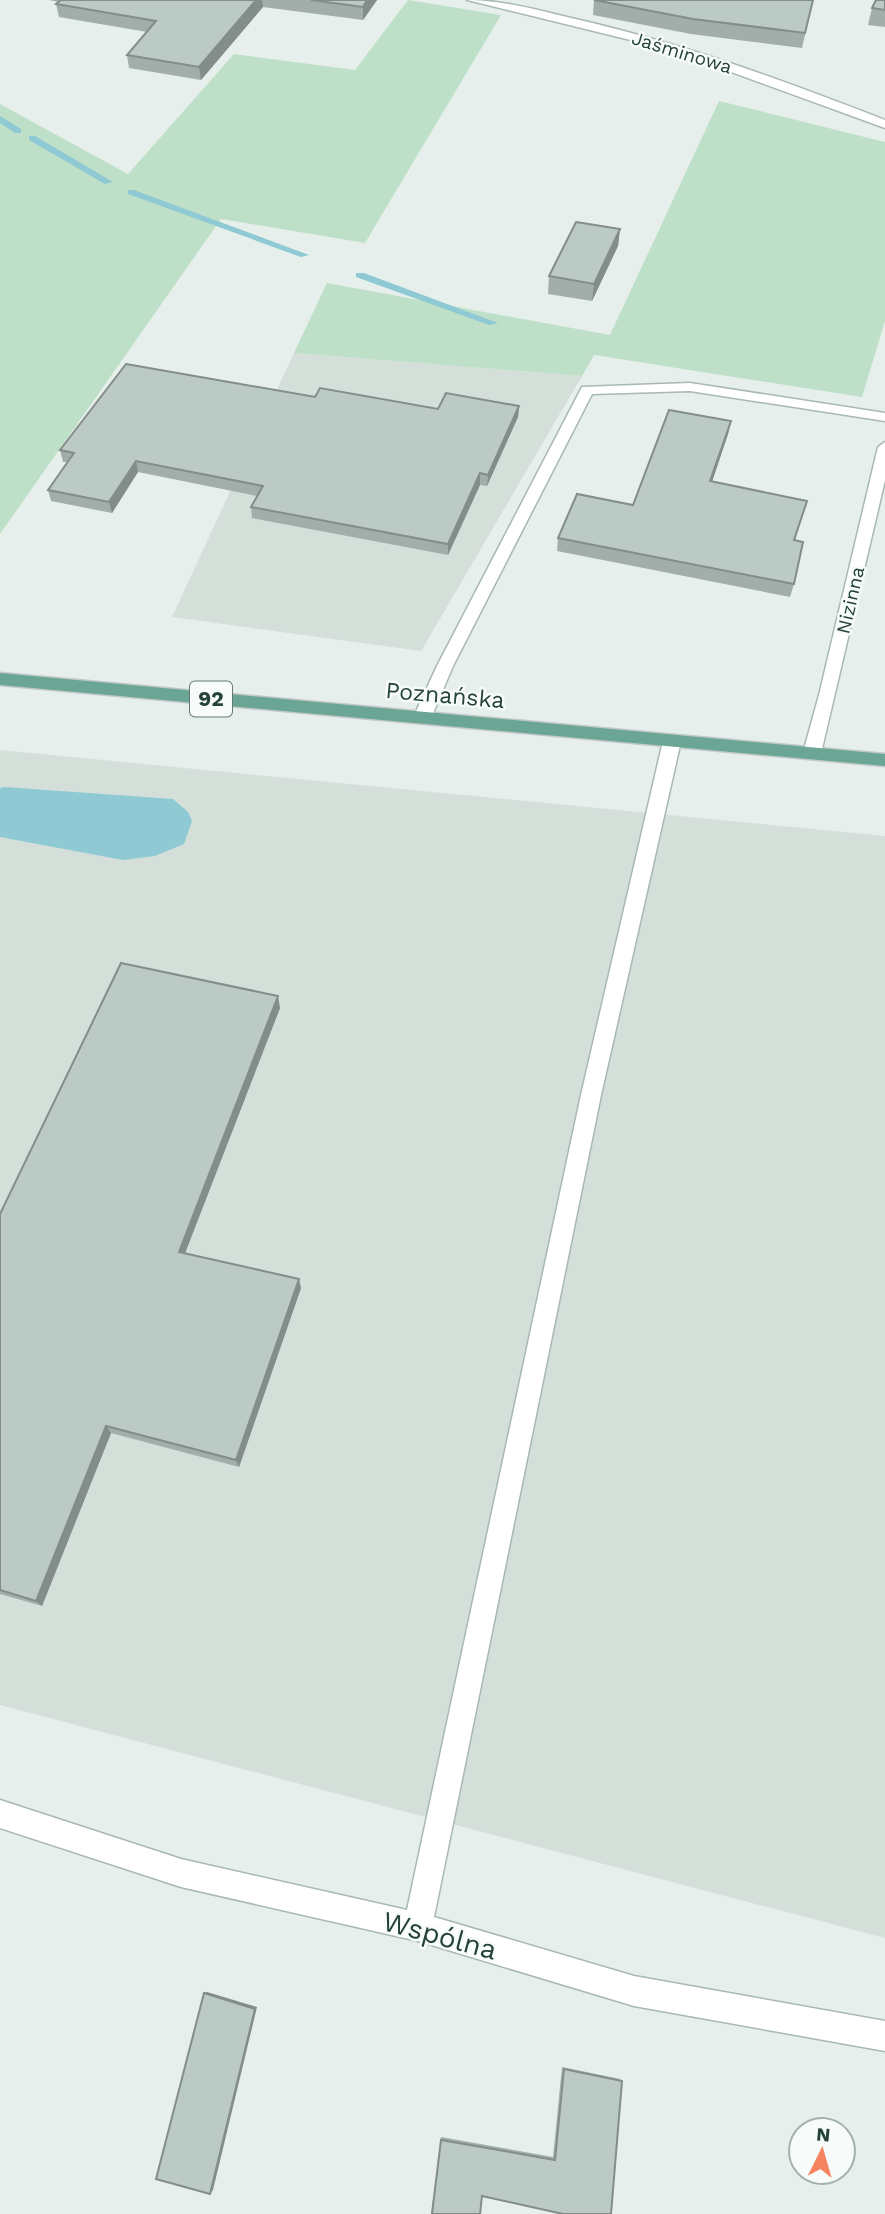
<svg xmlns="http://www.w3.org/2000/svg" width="885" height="2214" font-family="'Work Sans',sans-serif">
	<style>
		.built { fill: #d4dfda }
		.green { fill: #bfe0c8 }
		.water { fill: #8ec9d4 }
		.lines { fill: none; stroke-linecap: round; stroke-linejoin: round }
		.stream { fill: #8ec9d4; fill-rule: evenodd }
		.lane-casing { stroke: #a8b8b2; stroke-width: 3 }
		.street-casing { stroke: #a8b8b2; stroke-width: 3 }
		.primary-casing { stroke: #c2cac8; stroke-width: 3 }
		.lane { fill: #fff; fill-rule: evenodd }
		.street { fill: #fff; fill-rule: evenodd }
		.primary { fill: #6aa596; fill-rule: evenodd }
		.wall { fill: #a1aea9 }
		.shaded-wall { fill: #838d89 }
		.building { fill: #bbcac4; stroke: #838d89; stroke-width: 2 }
		.labels { text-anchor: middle; stroke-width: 5; stroke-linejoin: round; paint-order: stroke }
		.far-street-label { font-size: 19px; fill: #24423a; stroke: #f7fbf9 }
		.shield { fill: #f7fbf9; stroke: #637a73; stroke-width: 2 }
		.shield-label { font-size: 21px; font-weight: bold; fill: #24423a }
		.street-label { font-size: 23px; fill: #24423a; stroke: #f7fbf9 }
		.near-street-label { font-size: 28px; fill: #24423a; stroke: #f7fbf9 }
	</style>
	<rect width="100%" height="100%" fill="#e6efeb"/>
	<!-- built -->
	<path class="built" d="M 294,353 L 582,376 L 421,651 L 172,617 Z
		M 0,750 L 885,836 L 885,1938 L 0,1705 Z"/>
	<!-- green -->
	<path class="green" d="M 408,0 L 501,15 L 365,243 L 221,219 L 0,534 L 0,104 L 128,174 L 234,54 L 355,70 Z
		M 719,101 L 885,142 L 885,321 L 862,397 L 594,355 L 582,376 L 294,353 L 327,283 L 610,335 Z"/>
	<!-- water -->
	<path class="water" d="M 4,787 L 173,799 L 188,812 L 192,821 L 184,844 L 155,856 L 123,860 L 0,837 L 0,788 Z"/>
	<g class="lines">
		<!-- stream -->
		<path class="stream" d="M 0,116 L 21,129 L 21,133 L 15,133 L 0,123 Z
			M 29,136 L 35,136 L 113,182 L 105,184 L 29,140 Z
			M 128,190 L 134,190 L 309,255 L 301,257 L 128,194 Z
			M 356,273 L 364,273 L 498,323 L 489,325 L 356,277 Z"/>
		<!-- lane casing -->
		<g class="lane-casing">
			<path id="lane" d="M 690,383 L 885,413 L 885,421 L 690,391 L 592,394 L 453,666 L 431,718 L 428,722 L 416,722 L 413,718 L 437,666 L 582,387 Z"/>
		</g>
		<!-- street casing -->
		<g class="street-casing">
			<path id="street" d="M 467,0 C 502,0 537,10 571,18 C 679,42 782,80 885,120 L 885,128 L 671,50 Z
				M 885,442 L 885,480 L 821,753 L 818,758 L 806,758 L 803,753 L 819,695 L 878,447 Z
				M 672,735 L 678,737 L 681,741 L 601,1095 L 434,1917 L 634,1976 L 885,2021 L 885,2051 L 634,2006 L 418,1941 L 181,1887 L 0,1828 L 0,1800 L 181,1859 L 407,1910 L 581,1095 L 663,741 L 666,737 Z"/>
		</g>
		<!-- primary casing -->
		<g class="primary-casing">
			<path id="primary" d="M 0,673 L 885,754 L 885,766 L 0,685 Z"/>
		</g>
		<!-- lane -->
		<use href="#lane" class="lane"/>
		<!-- street -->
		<use href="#street" class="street"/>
		<!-- primary -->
		<use href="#primary" class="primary"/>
	</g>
	<!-- wall -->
	<path class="wall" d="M 49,0 L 377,0 L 363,20 L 263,7 L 201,80 L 129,68 L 127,55 L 147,32 L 59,17 L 56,4 L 59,2 Z
		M 594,0 L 813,0 L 802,48 L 691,34 L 593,15 Z
		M 885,0 L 885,27 L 868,25 L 872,8 Z
		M 620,229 L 618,246 L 592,301 L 548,294 L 549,276 Z
		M 315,397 L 438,409 L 519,406 L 518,417 L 487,486 L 480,485 L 448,555 L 252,518 L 251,507 L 257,496 L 138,472 L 112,513 L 51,501 L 48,490 L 67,462 L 63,462 L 60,450 Z
		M 731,421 L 728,434 L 712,481 L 803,515 L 795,540 L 794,584 L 790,597 L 557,551 L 558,538 L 633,505 Z
		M 280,1008 L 185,1253 L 301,1288 L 239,1467 L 111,1433 L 42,1606 L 0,1594 L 0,1214 Z
		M 562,2067 L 620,2079 L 622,2081 L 611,2214 L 482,2196 L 431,2214 L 441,2137 L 553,2157 Z"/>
	<!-- shaded-wall -->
	<path class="shaded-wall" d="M 256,0 L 262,0 L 263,7 L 201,80 L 199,67 Z
		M 367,0 L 377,0 L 363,20 L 363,7 Z
		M 620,229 L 618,246 L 592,301 L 594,284 Z
		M 519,406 L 518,417 L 487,486 L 488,475 Z
		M 731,421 L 728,434 L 708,494 L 710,481 Z
		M 136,461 L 138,472 L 112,513 L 109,502 Z
		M 480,473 L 480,485 L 448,555 L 448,544 Z
		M 278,996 L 280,1008 L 182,1261 L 179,1252 Z
		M 299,1279 L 301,1288 L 239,1467 L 236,1460 Z
		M 106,1426 L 111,1433 L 42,1606 L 36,1601 Z
		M 207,1992 L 257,2007 L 213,2190 L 210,2194 L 204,1993 Z"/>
	<!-- building -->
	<path class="building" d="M 61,0 L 256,0 L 199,67 L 127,55 L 156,21 L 56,4 Z
		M 311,0 L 367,0 L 363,7 Z
		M 594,0 L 813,0 L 805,33 L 693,19 Z
		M 876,0 L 885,0 L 885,10 L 872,8 Z
		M 576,222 L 620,229 L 594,284 L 549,276 Z
		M 126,364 L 315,397 L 320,388 L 438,409 L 446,393 L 519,406 L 488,475 L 480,473 L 448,544 L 251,507 L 263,486 L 136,461 L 109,502 L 48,490 L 74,453 L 60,450 Z
		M 669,410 L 731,421 L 710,481 L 807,501 L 794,540 L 803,542 L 794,584 L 558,538 L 577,494 L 633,505 Z
		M 121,963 L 278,996 L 179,1252 L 299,1279 L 236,1460 L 106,1426 L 36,1601 L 0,1590 L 0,1214 Z
		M 204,1993 L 255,2009 L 210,2194 L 156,2179 Z
		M 564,2069 L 622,2081 L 611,2214 L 563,2214 L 482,2196 L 480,2214 L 432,2214 L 441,2140 L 555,2160 Z"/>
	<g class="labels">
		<!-- far-street labels -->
		<g class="far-street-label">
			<text transform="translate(682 52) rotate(17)" y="7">Jaśminowa</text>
			<text transform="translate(850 600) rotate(-77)" y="7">Nizinna</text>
		</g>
		<!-- shield labels -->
		<rect class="shield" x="190" y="681.5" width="42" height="35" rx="5"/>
		<g class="shield-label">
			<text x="211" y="706">92</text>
		</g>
		<!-- street labels -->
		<g class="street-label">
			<text transform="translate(445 695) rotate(5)" y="8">Poznańska</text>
		</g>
		<!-- near-street labels -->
		<g class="near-street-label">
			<text transform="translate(440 1935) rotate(15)" y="10">Wspólna</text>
		</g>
	</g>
	<!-- north arrow -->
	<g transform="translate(822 2151) rotate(5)"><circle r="33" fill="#f7fbf9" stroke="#a3b1ad" stroke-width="2"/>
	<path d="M0-5L12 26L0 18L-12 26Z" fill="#f4845f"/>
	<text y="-10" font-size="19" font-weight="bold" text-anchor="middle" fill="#24423a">N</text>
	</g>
</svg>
